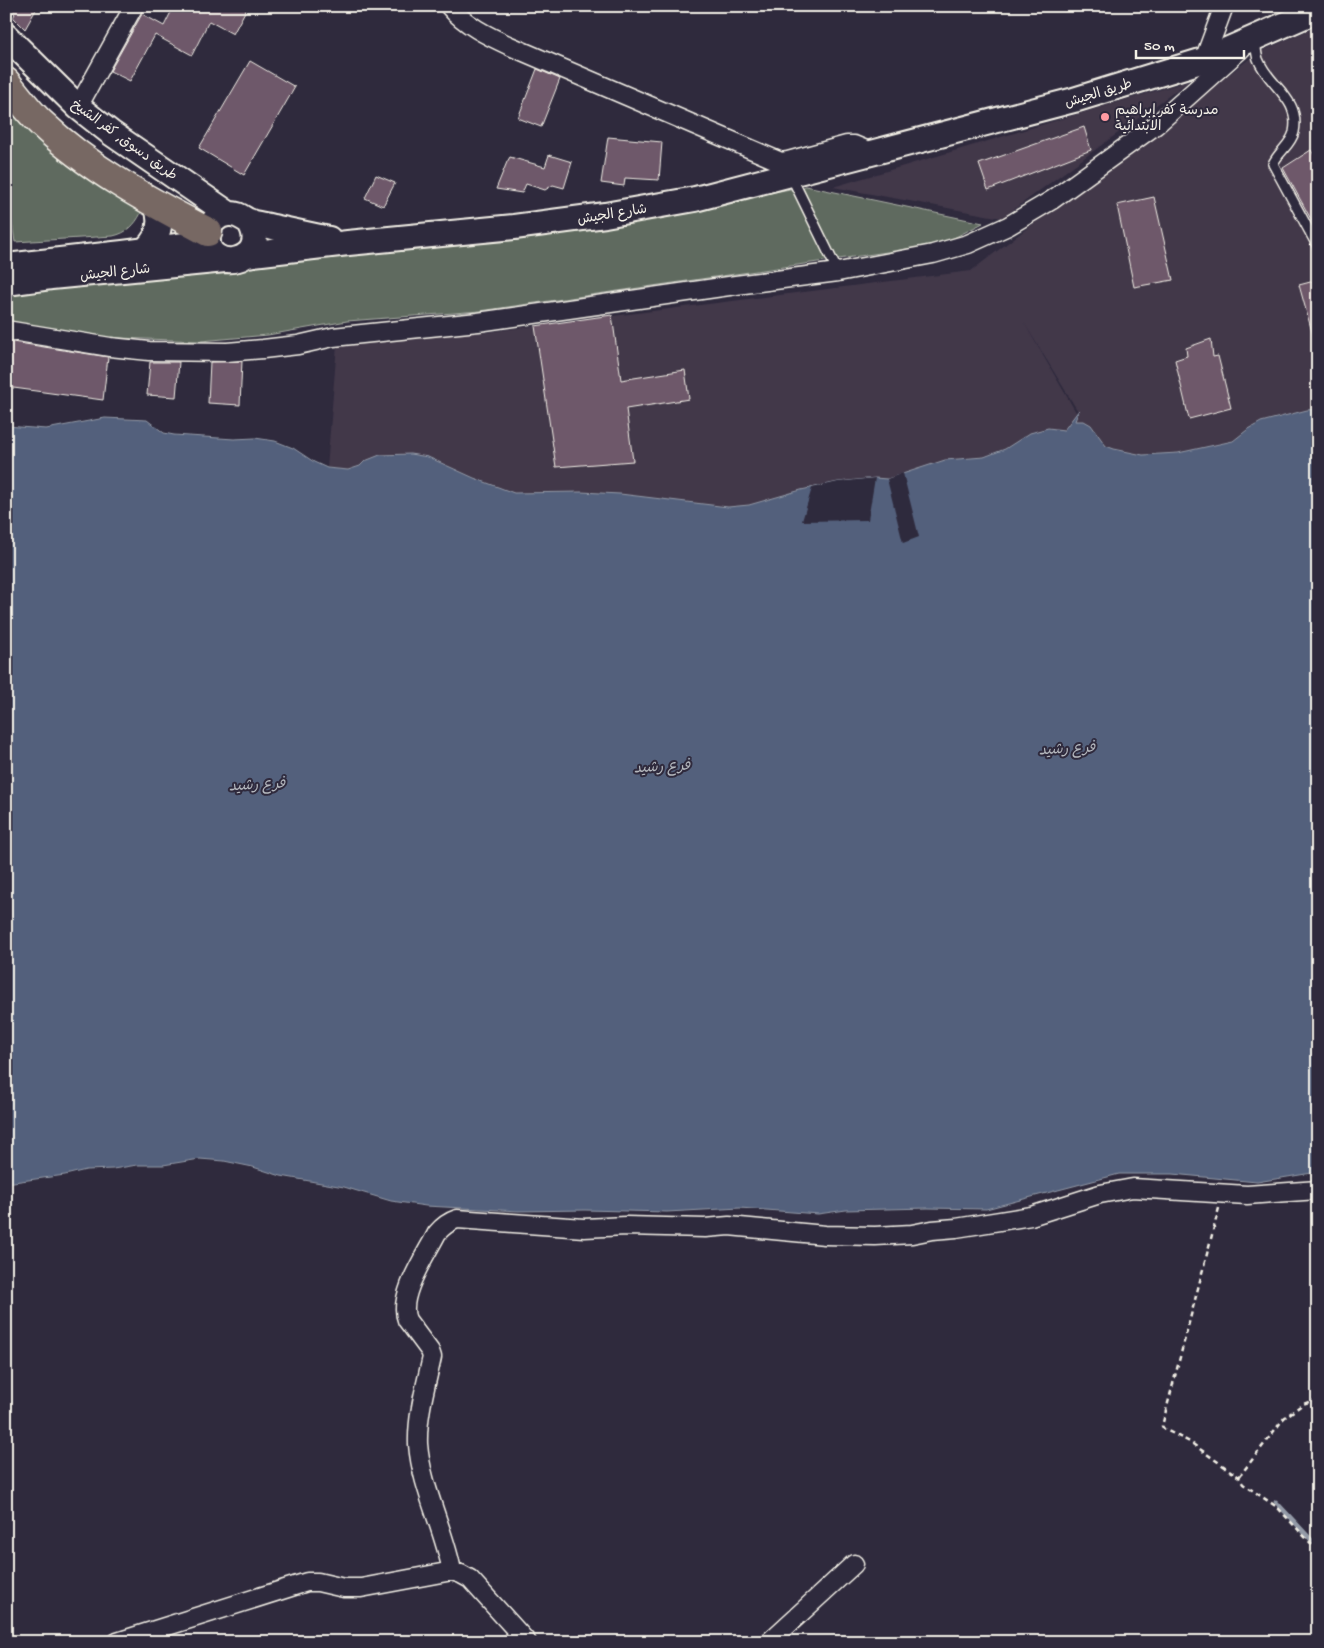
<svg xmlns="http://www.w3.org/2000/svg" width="1324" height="1648" font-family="'Gochi Hand','Playpen Sans Arabic',sans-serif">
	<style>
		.built { fill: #42384a }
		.green { fill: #5e6a5f; stroke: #a9aea4 }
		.water { fill: #53607c; stroke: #939aa7 }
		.pier { fill: #2f2a3d }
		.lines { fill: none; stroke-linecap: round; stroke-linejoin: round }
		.stream { stroke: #939aa7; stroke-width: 4.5 }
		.building { fill: #6e586a; stroke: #f4f1e8 }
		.lane-casing { stroke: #f4f1e8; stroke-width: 12 }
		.street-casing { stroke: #f4f1e8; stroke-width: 21 }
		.secondary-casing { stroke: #f4f1e8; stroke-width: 28 }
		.highway-casing { stroke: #f4f1e8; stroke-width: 31 }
		.path { stroke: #f4f1e8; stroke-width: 2.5; stroke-dasharray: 5 4; stroke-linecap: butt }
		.lane { stroke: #2f2a3d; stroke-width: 9 }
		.street { stroke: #2f2a3d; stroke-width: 18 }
		.secondary { stroke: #2f2a3d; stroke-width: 24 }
		.highway { stroke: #776864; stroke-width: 28 }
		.poi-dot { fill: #ff9aa2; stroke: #2f2a3d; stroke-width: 2 }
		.labels { text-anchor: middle; stroke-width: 4; stroke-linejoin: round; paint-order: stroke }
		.street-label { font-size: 14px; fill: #f4f1e8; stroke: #2f2a3d }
		.poi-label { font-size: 14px; fill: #f4f1e8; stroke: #2f2a3d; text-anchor: start }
		.water-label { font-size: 15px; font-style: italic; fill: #b4b7bd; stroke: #2f2a3d }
	</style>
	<rect width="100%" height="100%" fill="#2f2a3d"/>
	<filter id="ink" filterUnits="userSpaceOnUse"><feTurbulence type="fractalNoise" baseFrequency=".02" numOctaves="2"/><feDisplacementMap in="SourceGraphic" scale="10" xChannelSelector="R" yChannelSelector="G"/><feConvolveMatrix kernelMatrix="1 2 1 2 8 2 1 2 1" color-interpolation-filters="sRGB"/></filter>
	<g filter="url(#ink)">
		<!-- built -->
		<path class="built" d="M 1318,26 L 1318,409 L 1307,410 L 1261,422 L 1247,430 L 1233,441 L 1178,453 L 1143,455 L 1114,449 L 1106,446 L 1091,425 L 1075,421 L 1079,413 L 1023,321 L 1077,414 L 1064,430 L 1048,428 L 1030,433 L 1005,449 L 984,457 L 962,458 L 903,473 L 887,479 L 875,478 L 838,482 L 801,490 L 749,505 L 728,507 L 620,494 L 581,492 L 514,493 L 474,478 L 428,457 L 365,461 L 360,466 L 348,470 L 327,468 L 337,345 L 352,338 L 487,332 L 971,271 L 1257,53 Z
			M 1189,81 L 1002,218 L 833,187 Z"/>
		<!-- green -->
		<path class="green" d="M 6,100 L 128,198 L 141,213 C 135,225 127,233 113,236 L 15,242 L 6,185 Z
			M 806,186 L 983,223 L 942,244 L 480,311 L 347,321 L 268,335 L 201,341 L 35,335 L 6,326 L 6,291 L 666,213 Z"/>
		<!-- water -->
		<path class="water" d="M 1318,409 L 1318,1172 L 1257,1182 L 1172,1174 L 1119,1174 L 986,1209 L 928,1208 L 846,1210 L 818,1214 L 740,1208 L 667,1212 L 585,1210 L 519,1211 L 426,1206 L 391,1201 L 344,1187 L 281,1176 L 253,1167 L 224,1161 L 200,1159 L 163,1165 L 137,1165 L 113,1169 L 86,1170 L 65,1175 L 6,1183 L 6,426 L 46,429 L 105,418 L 147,420 L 164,433 L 174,435 L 234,439 L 255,438 L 275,441 L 293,448 L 314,462 L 327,468 L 348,470 L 360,466 L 365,461 L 380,455 L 410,454 L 428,457 L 474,478 L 514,493 L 581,492 L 620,494 L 728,507 L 749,505 L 801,490 L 838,482 L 875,478 L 887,479 L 945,460 L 984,457 L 1005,449 L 1030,433 L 1048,428 L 1064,430 L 1079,410 L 1075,421 L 1084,421 L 1091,425 L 1106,446 L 1114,449 L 1143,455 L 1178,453 L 1233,441 L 1247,430 L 1261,422 L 1307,410 Z"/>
		<!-- pier -->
		<path class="pier" d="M 903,473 L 919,537 L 903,543 L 887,479 Z
			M 875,478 L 868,520 L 802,521 L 812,488 L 838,482 Z"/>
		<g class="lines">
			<!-- stream -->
			<path class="stream" d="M 1276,1502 L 1318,1547"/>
		</g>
		<!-- building -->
		<path class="building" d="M 6,6 L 38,6 L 25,29 L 13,17 L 15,14 Z
			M 174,6 L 248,6 L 233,34 L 209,21 L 192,55 L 155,35 L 130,81 L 110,71 L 142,14 L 164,26 Z
			M 250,61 L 295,87 L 244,175 L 199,148 Z
			M 537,69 L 560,79 L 541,127 L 518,118 Z
			M 1084,127 L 1091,150 L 988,190 L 979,164 Z
			M 608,137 L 662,142 L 659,180 L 625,178 L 624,186 L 601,183 Z
			M 1311,150 L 1318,162 L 1318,232 L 1283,168 Z
			M 549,155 L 572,162 L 564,188 L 553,185 L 545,190 L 526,184 L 522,193 L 496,189 L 507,162 L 510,157 L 545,167 Z
			M 376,175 L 395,183 L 383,206 L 365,198 Z
			M 1154,197 L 1173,280 L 1134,287 L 1117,205 Z
			M 1318,280 L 1318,339 L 1314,339 L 1299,285 Z
			M 612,315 L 621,380 L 685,370 L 689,399 L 626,409 L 633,461 L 556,467 L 535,326 Z
			M 1211,339 L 1213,357 L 1218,356 L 1231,408 L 1189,419 L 1175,360 L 1187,356 L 1186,348 Z
			M 6,341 L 108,357 L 103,400 L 6,387 Z
			M 242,361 L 240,405 L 208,403 L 210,362 Z
			M 150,362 L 179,362 L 176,397 L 147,395 Z"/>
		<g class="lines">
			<!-- lane casing -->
			<g class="lane-casing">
				<path id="lane" d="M 1255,40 C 1256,46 1256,53 1258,59 C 1268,86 1301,98 1294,132 C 1291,145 1278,152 1273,164 L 1318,247
					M 791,176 L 838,272"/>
			</g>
			<!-- street casing -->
			<g class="street-casing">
				<path id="street" d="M 449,6 C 465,25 488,36 510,46 L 781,162 L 788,161 L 847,145 L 854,145 L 871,152
					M 1204,60 L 1224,6
					M 78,107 L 134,6
					M 6,330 L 110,347 L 149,351 L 227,352 L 263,349 L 298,345 L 333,337 L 478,322 L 736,285 L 838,272 L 933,254 L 968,244 L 1008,226 L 1052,200 L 1156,125 L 1241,49
					M 452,1571 C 444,1529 421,1486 418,1444 C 417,1415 426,1385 432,1357 L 430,1351 L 407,1320 C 397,1296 426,1255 437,1233 C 443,1226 448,1222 457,1219 L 584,1228 L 626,1226 L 705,1228 L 729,1226 L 825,1235 L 875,1236 L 912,1234 L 932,1230 L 956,1228 L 1031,1216 L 1100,1194 L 1133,1188 L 1247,1195 L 1318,1190
					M 117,1642 L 307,1582 L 318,1582 L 344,1588 L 361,1588 L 452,1571 L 461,1574 L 470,1579 L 527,1642
					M 769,1642 L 854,1564"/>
			</g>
			<!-- secondary casing -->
			<g class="secondary-casing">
				<path id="secondary" d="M 6,36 L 78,107 L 111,133 L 229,214
					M 249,221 C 274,263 206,276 207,236 C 207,225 218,214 229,214 C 239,213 243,219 250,222 C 257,224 266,225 273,227 C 292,231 310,235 329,239
					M 145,250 C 159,238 163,222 156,205
					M 246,255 L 348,243 L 514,227 L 605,215 L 695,199 L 1074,100 L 1204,60 L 1318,10
					M 6,266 L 123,253 L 208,242
					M 6,283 L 51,277 L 225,260"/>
			</g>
			<!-- highway casing -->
			<g class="highway-casing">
				<path id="highway" d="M 6,82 C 18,96 28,111 41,123 C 89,169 149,201 208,232"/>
			</g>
			<!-- path -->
			<path class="path" d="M 1219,1208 L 1162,1426 L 1164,1429 L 1190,1442 L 1239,1477 L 1243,1484 L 1277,1507 L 1318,1551
				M 1239,1477 L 1284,1418 L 1303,1404 L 1318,1399"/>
			<!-- lane -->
			<use href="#lane" class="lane"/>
			<!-- street -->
			<use href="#street" class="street"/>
			<!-- secondary -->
			<use href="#secondary" class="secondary"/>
			<!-- highway -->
			<use href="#highway" class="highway"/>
		</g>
	</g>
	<!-- markers -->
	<circle class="poi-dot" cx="1105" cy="117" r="5"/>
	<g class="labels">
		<!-- street labels -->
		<g class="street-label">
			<text transform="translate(1098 92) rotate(-17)" y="5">طريق الجيش</text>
			<text transform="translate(125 139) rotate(36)" y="5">طريق دسوق, كفر الشيخ</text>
			<text transform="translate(612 213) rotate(-9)" y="5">شارع الجيش</text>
			<text transform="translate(115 271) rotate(-6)" y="5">شارع الجيش</text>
		</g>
		<!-- poi labels -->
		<g class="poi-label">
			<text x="1115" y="114">مدرسة كفر إبراهيم<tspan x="1115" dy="16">الابتدائية</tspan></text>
		</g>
		<!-- water labels -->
		<g class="water-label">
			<text transform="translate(1067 748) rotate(-3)" y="5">فرع رشيد</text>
			<text transform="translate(662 766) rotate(-3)" y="5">فرع رشيد</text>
			<text transform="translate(257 784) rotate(-3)" y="5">فرع رشيد</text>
		</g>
	</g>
	<!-- margin -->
	<rect width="1324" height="1648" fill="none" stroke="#2f2a3d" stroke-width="25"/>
	<rect x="12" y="12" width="1299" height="1623" fill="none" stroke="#f4f1e8" stroke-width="2" filter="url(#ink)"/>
	<!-- scale -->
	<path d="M1136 50v8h108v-8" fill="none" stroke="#f4f1e8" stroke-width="2.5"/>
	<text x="1144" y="50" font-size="15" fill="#f4f1e8" stroke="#2f2a3d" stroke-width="4" paint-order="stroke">50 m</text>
</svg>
